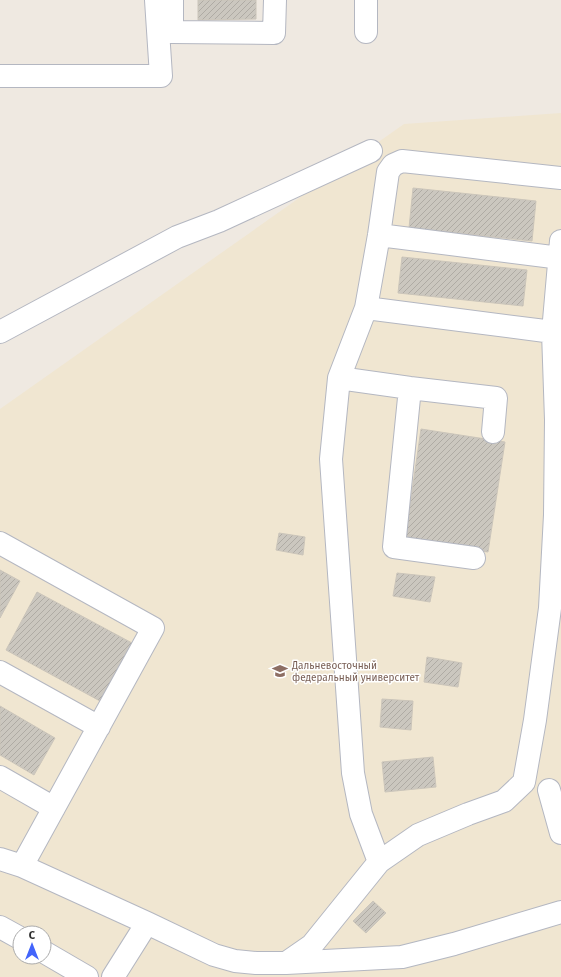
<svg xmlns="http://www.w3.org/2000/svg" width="561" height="977" font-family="'Fira Sans',sans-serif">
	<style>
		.education { fill: #f0e6d1; fill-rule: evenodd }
		.building { fill: url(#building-hatch); stroke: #cbc5ba }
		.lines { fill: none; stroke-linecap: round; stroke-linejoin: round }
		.minor-casing { stroke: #b4b7c1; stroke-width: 24 }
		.minor { stroke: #fff; stroke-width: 22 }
		.labels { text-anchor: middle; stroke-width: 3; stroke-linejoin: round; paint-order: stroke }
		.education-label { font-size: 10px; fill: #785e54; stroke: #fff; text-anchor: start }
	</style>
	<defs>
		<pattern id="building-hatch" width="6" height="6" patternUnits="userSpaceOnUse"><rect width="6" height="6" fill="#cbc7bf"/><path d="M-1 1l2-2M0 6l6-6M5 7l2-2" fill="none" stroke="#afaba4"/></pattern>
	</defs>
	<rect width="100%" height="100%" fill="#efe9e1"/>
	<!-- education -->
	<path class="education" d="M 561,113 L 561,977 L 0,977 L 0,409 L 404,124 ZM 20,933 L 44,933 L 44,957 L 20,957 Z"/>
	<!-- building -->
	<path class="building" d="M 198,0 L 256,0 L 256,19 L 198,20 Z
		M 413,188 L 536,201 L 532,241 L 409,228 Z
		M 402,257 L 527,270 L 523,306 L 398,293 Z
		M 421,429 L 505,442 L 488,552 L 405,540 Z
		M 279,533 L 305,537 L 303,555 L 276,550 Z
		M 0,570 L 20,581 L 0,618 Z
		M 397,573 L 435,577 L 430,602 L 393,596 Z
		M 37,592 L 132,643 L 100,701 L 6,650 Z
		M 427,657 L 462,663 L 458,687 L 424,682 Z
		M 382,699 L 413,701 L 411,730 L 380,727 Z
		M 0,706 L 55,738 L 34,775 L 0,755 Z
		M 433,757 L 436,787 L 385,792 L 382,762 Z
		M 373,901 L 386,913 L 366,933 L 353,921 Z"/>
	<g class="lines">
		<!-- minor casing -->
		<g class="minor-casing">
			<path id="minor" d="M 172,0 L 172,32 L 274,33 L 275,0
				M 366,0 L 366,32
				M 0,76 L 161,76 L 156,0
				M 379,235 L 561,258
				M 366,308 L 553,332
				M 0,332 L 177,237 L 219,221 L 371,151
				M 339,378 L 410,388 L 496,398 L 493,432
				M 410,388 L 394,547 L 474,558
				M 0,543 L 153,628 L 22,866
				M 0,672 L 99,727
				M 0,777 L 54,808
				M 549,790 L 561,833
				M 0,859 L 22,866 L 147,923 L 214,955 L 235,961 L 256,963 L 286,963 L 312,945 L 379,862 L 418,835 L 468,814 L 504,801 L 524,782 L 535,720 L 550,608 L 555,515 L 556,420 L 553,332 L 561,241
				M 379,862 L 361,814 L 353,773 L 331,459 L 339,378 L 366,308 L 379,235 L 388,172 L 393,165 L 402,161 L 561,178
				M 0,927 L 20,938
				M 44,952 L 87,977
				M 286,963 L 402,957 L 454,944 L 561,912
				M 113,977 L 147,923"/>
		</g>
		<!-- minor -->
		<use href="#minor" class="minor"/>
	</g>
	<!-- icons -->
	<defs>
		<g id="university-bare" transform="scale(1.2)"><path d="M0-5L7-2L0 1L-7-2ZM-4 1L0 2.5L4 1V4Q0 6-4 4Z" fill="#8d6e63" stroke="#fff" stroke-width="2.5" paint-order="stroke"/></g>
	</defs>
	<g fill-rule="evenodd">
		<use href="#university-bare" x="280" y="671"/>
	</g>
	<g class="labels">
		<!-- education labels -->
		<g class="education-label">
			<text x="292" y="669">Дальневосточный<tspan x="292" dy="12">федеральный университет</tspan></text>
		</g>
	</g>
	<!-- north arrow -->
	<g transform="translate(32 945)"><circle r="19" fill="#ffffff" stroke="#ababab"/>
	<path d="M0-3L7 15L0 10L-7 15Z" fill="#4264fb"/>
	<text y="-6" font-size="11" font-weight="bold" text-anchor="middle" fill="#2e2e2e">С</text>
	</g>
</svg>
